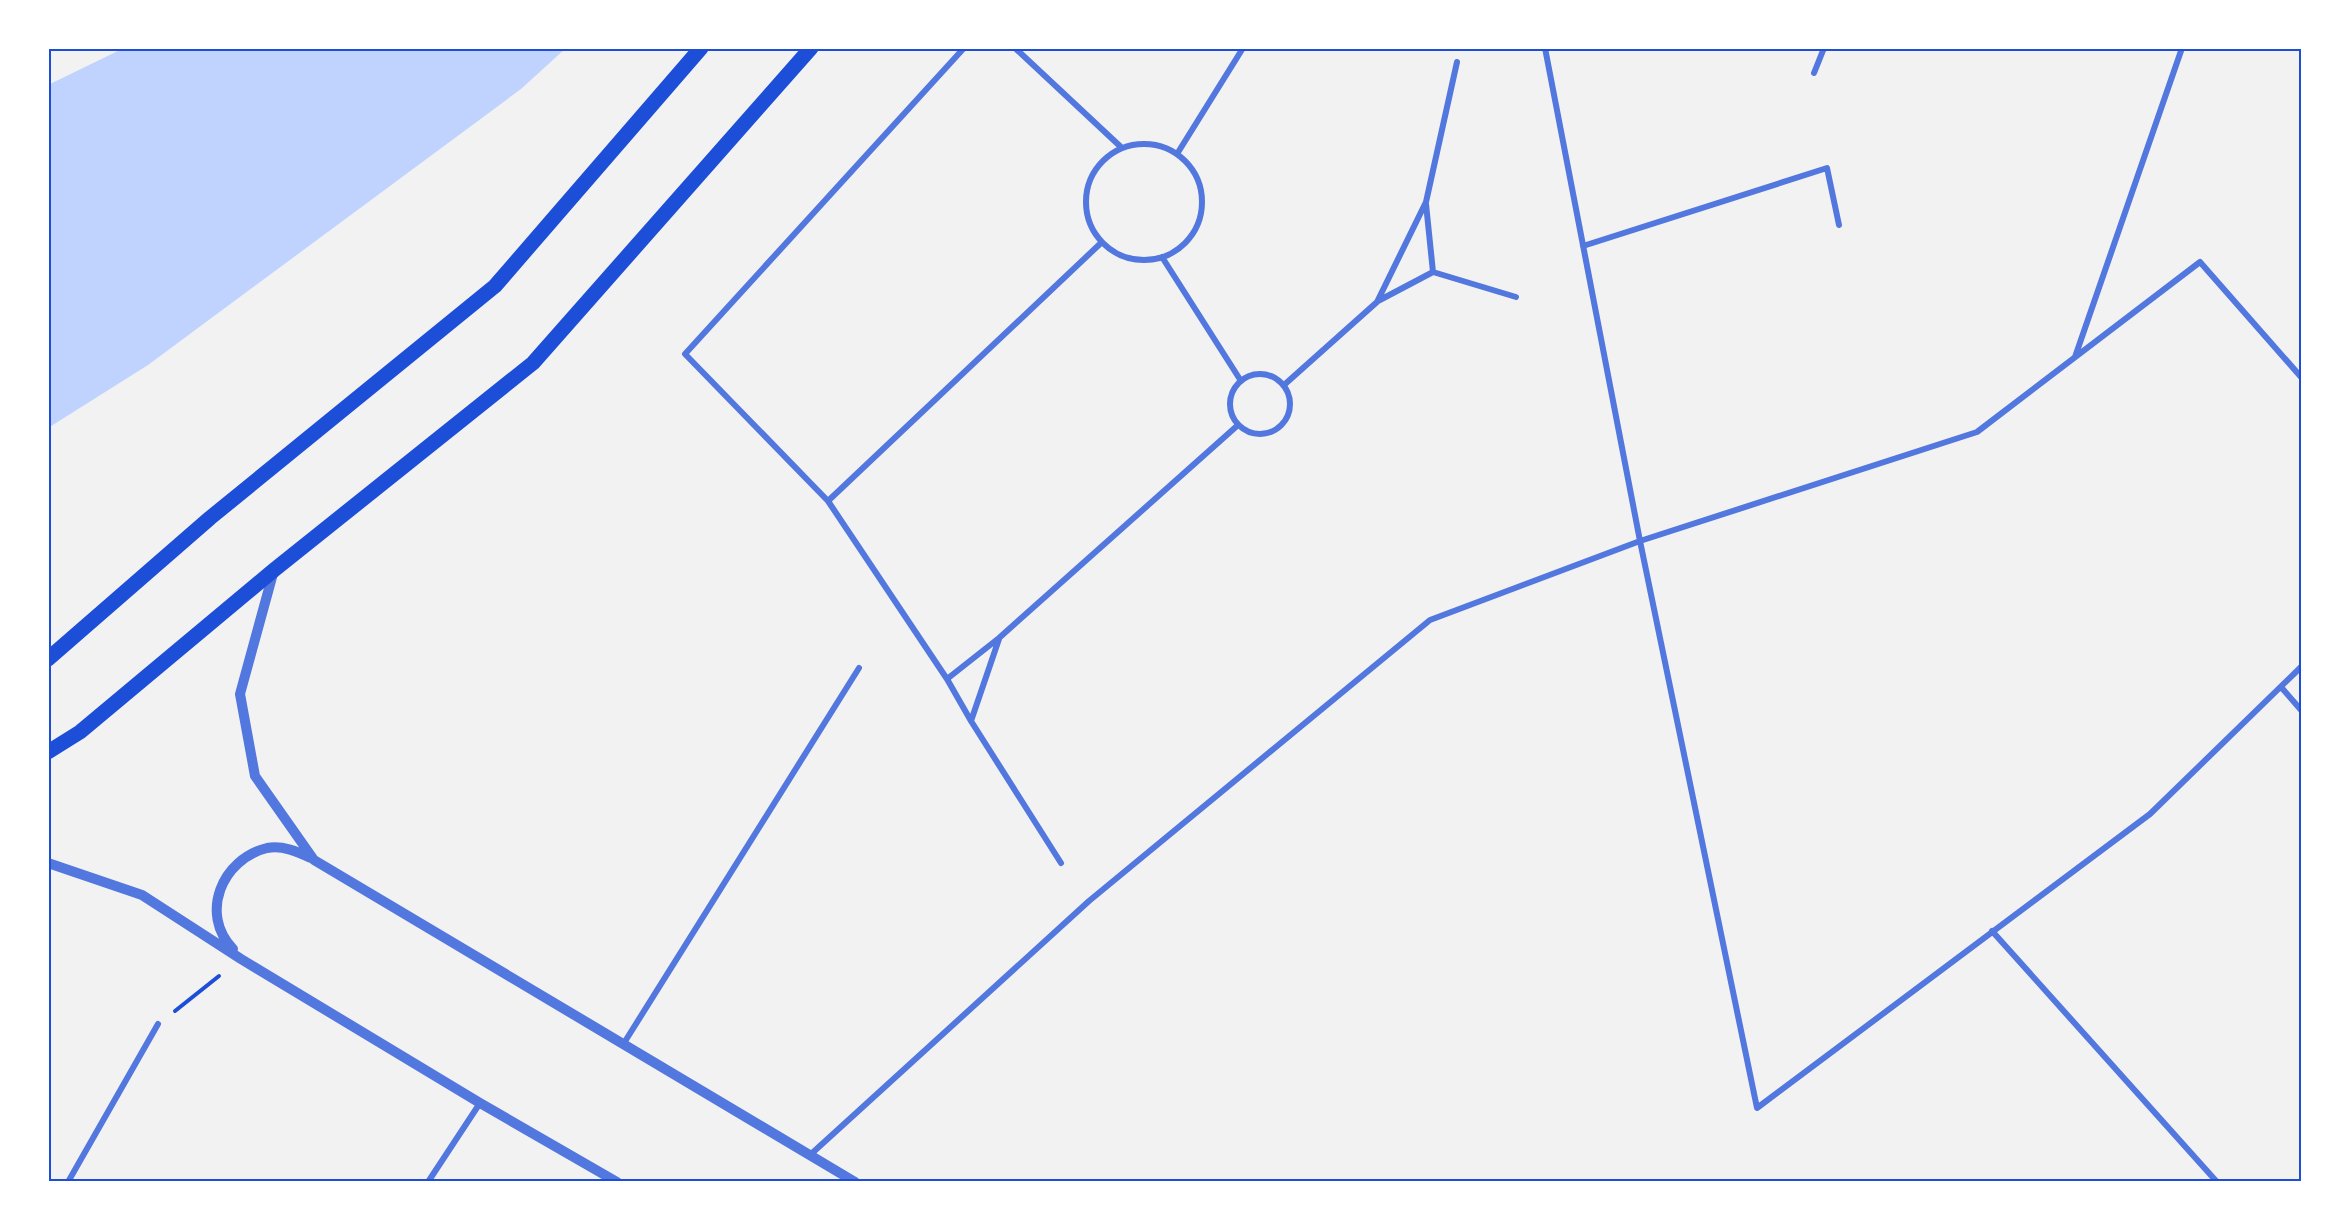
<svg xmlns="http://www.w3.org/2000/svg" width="2349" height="1230" font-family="'Sofia Sans Condensed',sans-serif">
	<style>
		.water { fill: #bfd3fe }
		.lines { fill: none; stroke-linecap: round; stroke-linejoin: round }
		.path { stroke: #1d4ed8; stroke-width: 4 }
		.minor { stroke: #5277de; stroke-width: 6 }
		.tertiary { stroke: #5277de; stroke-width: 10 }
		.primary { stroke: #1d4ed8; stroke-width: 15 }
		.neatline { fill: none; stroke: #1d4ed8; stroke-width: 2 }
	</style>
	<rect width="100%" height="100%" fill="#f2f2f2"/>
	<!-- water -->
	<path class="water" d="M 124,48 L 566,48 L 521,89 L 148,365 L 48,428 L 48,85 Z"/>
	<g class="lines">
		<!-- path -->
		<path class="path" d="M 175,1011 L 219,976"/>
		<!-- minor -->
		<path class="minor" d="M 964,48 L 685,354 L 828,501 L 947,679 L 971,721 L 1061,863
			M 1015,48 L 1122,148
			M 1545,48 L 1640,541 L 1757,1108 L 2150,814 L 2301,667
			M 1814,73 L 1824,48
			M1086 202a58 58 0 1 1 116 0a58 58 0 1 1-116 0Z
			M 1177,154 L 1243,48
			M 1426,204 L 1433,272
			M 1583,246 L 1827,168 L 1839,225
			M 1162,257 L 1241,381
			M 1378,301 L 1433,272 L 1516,297
			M 2075,357 L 2182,48
			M1230 404a30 30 0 1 1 60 0a30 30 0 1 1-60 0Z
			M 1284,385 L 1377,302 L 1426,202 L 1457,62
			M 828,501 L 1102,242
			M 947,679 L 999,638 L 1238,425
			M 2281,687 L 2301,710
			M 971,721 L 999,639
			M 1992,931 L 2217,1182
			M 624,1043 L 859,668
			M 810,1155 L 1089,901 L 1430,620 L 1640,541 L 1977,432 L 2200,262 L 2301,377
			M 68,1182 L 158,1024
			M 428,1182 L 480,1103"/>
		<!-- tertiary -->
		<path class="tertiary" d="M 274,570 L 240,694 L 255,776 L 314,860 L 855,1182
			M 48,863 L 142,895 L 241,959 L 480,1103 L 617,1182
			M 233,949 C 199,914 222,859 267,848 C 283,845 298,852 311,858"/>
		<!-- primary -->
		<path class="primary" d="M 48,659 L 210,518 L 495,286 L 701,48
			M 48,752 L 80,732 L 274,570 L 533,363 L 811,48"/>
	</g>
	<!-- border -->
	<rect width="2349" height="1230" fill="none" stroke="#ffffff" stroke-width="99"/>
	<rect x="50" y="50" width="2250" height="1130" class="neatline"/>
</svg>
